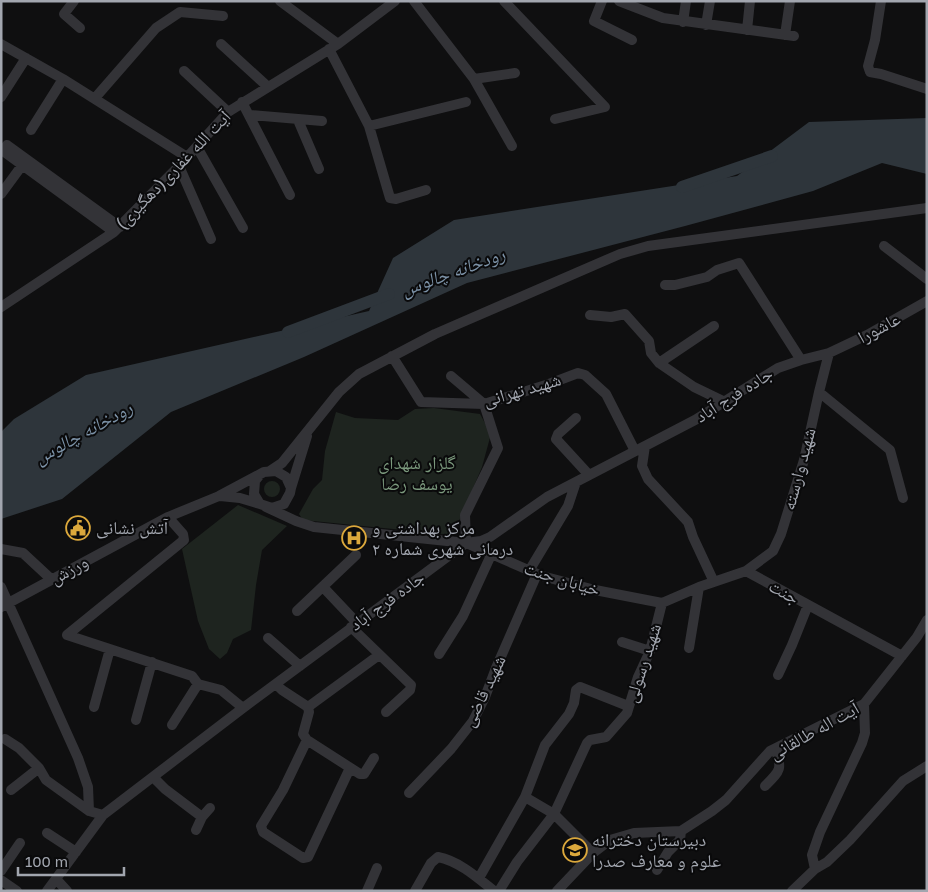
<svg xmlns="http://www.w3.org/2000/svg" width="928" height="892" font-family="'Golos Text','Noto Naskh Arabic',sans-serif">
	<style>
		.built { fill: #1b1b1d }
		.green { fill: #1e241f }
		.water { fill: #2e353b }
		.lines { fill: none; stroke-linecap: round; stroke-linejoin: round }
		.river { stroke: #2e353b; stroke-width: 12 }
		.minor { stroke: #333337; stroke-width: 10 }
		.labels { text-anchor: middle; stroke-width: 4; stroke-linejoin: round; paint-order: stroke }
		.street-label { font-size: 18px; fill: #a2a6af; stroke: #0a0a0b }
		.park-label { font-size: 18px; fill: #7b997d; stroke: #0a0a0b }
		.poi-label { font-size: 18px; fill: #a2a6af; stroke: #0a0a0b; text-anchor: start }
		.water-label { font-size: 19px; font-style: italic; fill: #7c92a7; stroke: #0a0a0b }
	</style>
	<rect width="100%" height="100%" fill="#0f0f10"/>
	<!-- built -->
	<path class="built" d="M 572,838 L 588,851 L 578,863 L 563,850 Z"/>
	<!-- green -->
	<path class="green" d="M 434,408 L 480,414 L 491,434 L 482,467 L 453,535 L 303,520 L 299,514 L 313,489 L 322,480 L 325,451 L 336,412 L 355,418 L 398,420 L 415,409 Z
		M264 489a8 8 0 1 1 16 0a8 8 0 1 1-16 0Z
		M 238,505 L 287,526 L 262,550 L 256,585 L 251,630 L 233,639 L 227,653 L 220,659 L 209,649 L 198,621 L 182,549 Z"/>
	<!-- water -->
	<path class="water" d="M 927,118 L 927,174 L 882,163 L 813,191 L 685,226 L 467,283 L 304,357 L 171,412 L 62,499 L 1,519 L 1,432 L 14,419 L 86,375 L 369,311 L 393,258 L 454,220 L 737,176 L 809,122 Z"/>
	<g class="lines">
		<!-- river -->
		<path class="river" d="M 682,187 L 772,156
			M 288,332 L 389,294"/>
		<!-- minor -->
		<path class="minor" d="M 74,1 L 64,14 L 80,28
			M 280,1 L 338,44
			M 414,1 L 474,79 L 512,146
			M 504,1 L 605,107 L 555,119
			M 602,1 L 594,21 L 632,40
			M 619,1 L 663,18 L 794,36
			M 881,1 L 875,40 L 868,66 L 870,72 L 881,74 L 927,89
			M 683,22 L 686,1
			M 706,25 L 710,1
			M 747,30 L 750,1
			M 785,35 L 790,1
			M 1,44 L 63,79 L 187,157
			M 221,44 L 267,86
			M 329,49 L 369,126 L 390,198 L 396,199 L 426,190
			M 184,71 L 228,112
			M 474,79 L 515,73
			M 1,97 L 26,58
			M 95,98 L 156,28 L 180,12 L 223,16
			M 242,102 L 290,195
			M 250,115 L 322,121
			M 298,120 L 319,169
			M 369,126 L 466,102
			M 31,130 L 63,79
			M 197,147 L 243,228
			M 179,166 L 211,239
			M 1,194 L 26,160
			M 114,232 L 3,151 L 7,145 L 120,227
			M 884,246 L 927,279
			M 665,285 L 675,285 L 707,277 L 717,270 L 739,263 L 801,360
			M 1,307 L 114,232 L 179,166 L 228,112 L 338,44 L 395,1
			M 590,315 L 611,317 L 625,314 L 649,341 L 651,353 L 659,363 L 694,387 L 725,402
			M 392,356 L 421,402 L 484,404 L 549,384 L 578,373 L 585,375 L 606,394 L 635,451
			M 659,363 L 714,326
			M 451,376 L 484,404 L 498,448 L 465,515 L 466,543
			M 819,392 L 890,450 L 903,498
			M 576,418 L 558,434 L 556,439 L 589,475
			M 645,446 L 642,466 L 648,479 L 688,522 L 693,537 L 714,582
			M 270,471 L 282,463 L 339,392 L 359,374 L 435,334 L 620,254 L 648,246 L 927,208
			M 291,488 L 307,436
			M 220,496 L 240,498 L 260,504
			M 266,507 L 296,521 L 314,527 L 466,543 L 542,576 L 595,590 L 662,603
			M 1,549 L 23,553 L 51,579
			M 529,571 L 568,506 L 576,482
			M 746,571 L 773,551 L 781,534 L 804,460 L 819,392 L 829,353
			M 1,587 L 78,758 L 88,787 L 89,811
			M 323,587 L 357,623
			M 662,603 L 699,587 L 746,571 L 902,656
			M 1,607 L 168,517 L 219,496 L 264,472 L 276,471 L 286,477 L 291,488 L 290,493 L 284,504 L 272,508 L 260,504 L 254,494 L 255,481 L 259,476
			M 297,611 L 356,555
			M 351,627 L 411,685 L 410,690 L 386,712
			M 67,635 L 192,676 L 198,684 L 221,690 L 243,708
			M 67,635 L 184,540 L 183,534 L 168,517
			M 268,638 L 300,666
			M 622,642 L 650,651
			M 689,648 L 699,587
			M 439,654 L 463,616 L 492,553
			M 778,675 L 792,645 L 808,605
			M 276,684 L 282,690 L 308,707 L 309,712 L 303,734 L 307,740 L 360,774 L 364,774 L 374,758
			M 94,707 L 110,649
			M 308,707 L 379,655
			M 136,720 L 152,662
			M 172,725 L 198,684
			M 5,739 L 19,748 L 39,768 L 46,780 L 89,811 L 103,815
			M 307,740 L 283,790 L 261,826 L 263,832 L 303,858 L 308,857 L 350,768
			M 153,777 L 165,789 L 202,817 L 210,808
			M 765,786 C 780,771 783,769 775,749
			M 11,790 L 39,768
			M 409,793 L 451,749 L 473,721 L 485,697 L 496,668 L 537,574
			M 525,797 L 554,814 L 593,853
			M 196,830 L 202,817
			M 47,833 L 76,852
			M 815,869 L 827,862 L 850,840 L 903,781 L 927,766
			M 657,870 L 668,852 L 680,840 L 681,831
			M 1,871 L 20,843
			M 479,878 L 525,797 L 545,745 L 569,714 L 574,703 L 576,690 L 580,687 L 628,706
			M 56,879 L 67,891
			M 1,880 L 17,891
			M 47,891 L 103,815 L 243,708 L 466,543 L 481,541 L 490,537 L 547,497 L 695,420 L 778,368 L 801,360 L 829,353 L 867,335 L 927,301
			M 367,891 L 377,868
			M 415,891 L 431,863 L 438,857 C 459,861 478,878 494,891
			M 499,891 L 517,862 L 554,814 L 587,743 L 590,740 L 606,737 L 627,713 L 638,677 L 650,651 L 662,603
			M 557,891 L 593,853 L 610,840 L 634,833 L 681,831 L 712,811 L 726,800 L 770,751 L 864,704 L 917,637 L 927,620
			M 792,891 L 815,869 L 812,855 L 820,832 L 862,743 L 865,733 L 864,704"/>
	</g>
	<!-- icons -->
	<defs>
		<g id="civic-ring" transform="scale(1.25)"><circle r="9.5" fill="#0a0a0b" stroke="#dba83c" stroke-width="1.5"/><path d="M-.6-6.5H3V-4.5H.6V-3L4-1V1h2V6H-6V1h2V-1L-.6-3ZM-1.2 2.5V6h2.4V2.5Z" fill="#dba83c"/></g>
		<g id="hospital-ring" transform="scale(1.25)"><circle r="9.5" fill="#0a0a0b" stroke="#dba83c" stroke-width="1.5"/><path d="M-5-5h3v3.5h4V-5h3V5h-3V1.5h-4V5h-3Z" fill="#dba83c"/></g>
		<g id="school-ring" transform="scale(1.25)"><circle r="9.5" fill="#0a0a0b" stroke="#dba83c" stroke-width="1.5"/><path d="M0-5L7-2L0 1L-7-2ZM-4 1L0 2.5L4 1V4Q0 6-4 4Z" fill="#dba83c"/></g>
	</defs>
	<g fill-rule="evenodd">
		<use href="#civic-ring" x="78" y="528"/>
		<use href="#hospital-ring" x="354" y="538"/>
		<use href="#school-ring" x="575" y="850"/>
	</g>
	<g class="labels">
		<!-- street labels -->
		<g class="street-label">
			<text transform="translate(173 170) rotate(-46)" y="6">آیت الله غفاری(دهگیری)</text>
			<text transform="translate(879 328) rotate(-28)" y="6">عاشورا</text>
			<text transform="translate(522 390) rotate(-16)" y="6">شهید تهرانی</text>
			<text transform="translate(734 395) rotate(-32)" y="6">جاده فرج آباد</text>
			<text transform="translate(799 469) rotate(-75)" y="6">شهید وارسته</text>
			<text transform="translate(69 570) rotate(-29)" y="6">ورزش</text>
			<text transform="translate(562 579) rotate(17)" y="6">خیابان جنت</text>
			<text transform="translate(784 592) rotate(29)" y="6">جنت</text>
			<text transform="translate(387 601) rotate(-36)" y="6">جاده فرج آباد</text>
			<text transform="translate(643 663) rotate(-72)" y="6">شهید رسولی</text>
			<text transform="translate(484 691) rotate(-64)" y="6">شهید قاضی</text>
			<text transform="translate(814 731) rotate(-29)" y="6">آیت اله طالقانی</text>
		</g>
		<!-- park labels -->
		<g class="park-label">
			<text x="417" y="469">گلزار شهدای<tspan x="417" dy="21">یوسف رضا</tspan></text>
		</g>
		<!-- poi labels -->
		<g class="poi-label">
			<text x="96" y="534">آتش نشانی</text>
			<text x="372" y="534">مرکز بهداشتی و<tspan x="372" dy="21">درمانی شهری شماره ۲</tspan></text>
			<text x="592" y="846">دبیرستان دخترانه<tspan x="592" dy="21">علوم و معارف صدرا</tspan></text>
		</g>
		<!-- water labels -->
		<g class="water-label">
			<text transform="translate(453 271) rotate(-20)" y="7">رودخانه چالوس</text>
			<text transform="translate(83 432) rotate(-29)" y="7">رودخانه چالوس</text>
		</g>
	</g>
	<!-- border -->
	<rect width="928" height="892" fill="none" stroke="#a2a6af" stroke-width="5"/>
	<!-- scale -->
	<path d="M18 867v8h106v-8" fill="none" stroke="#a2a6af" stroke-width="2.5"/>
	<text x="25" y="867" font-size="15" fill="#a2a6af" stroke="#0a0a0b" stroke-width="4" paint-order="stroke">100 m</text>
</svg>
